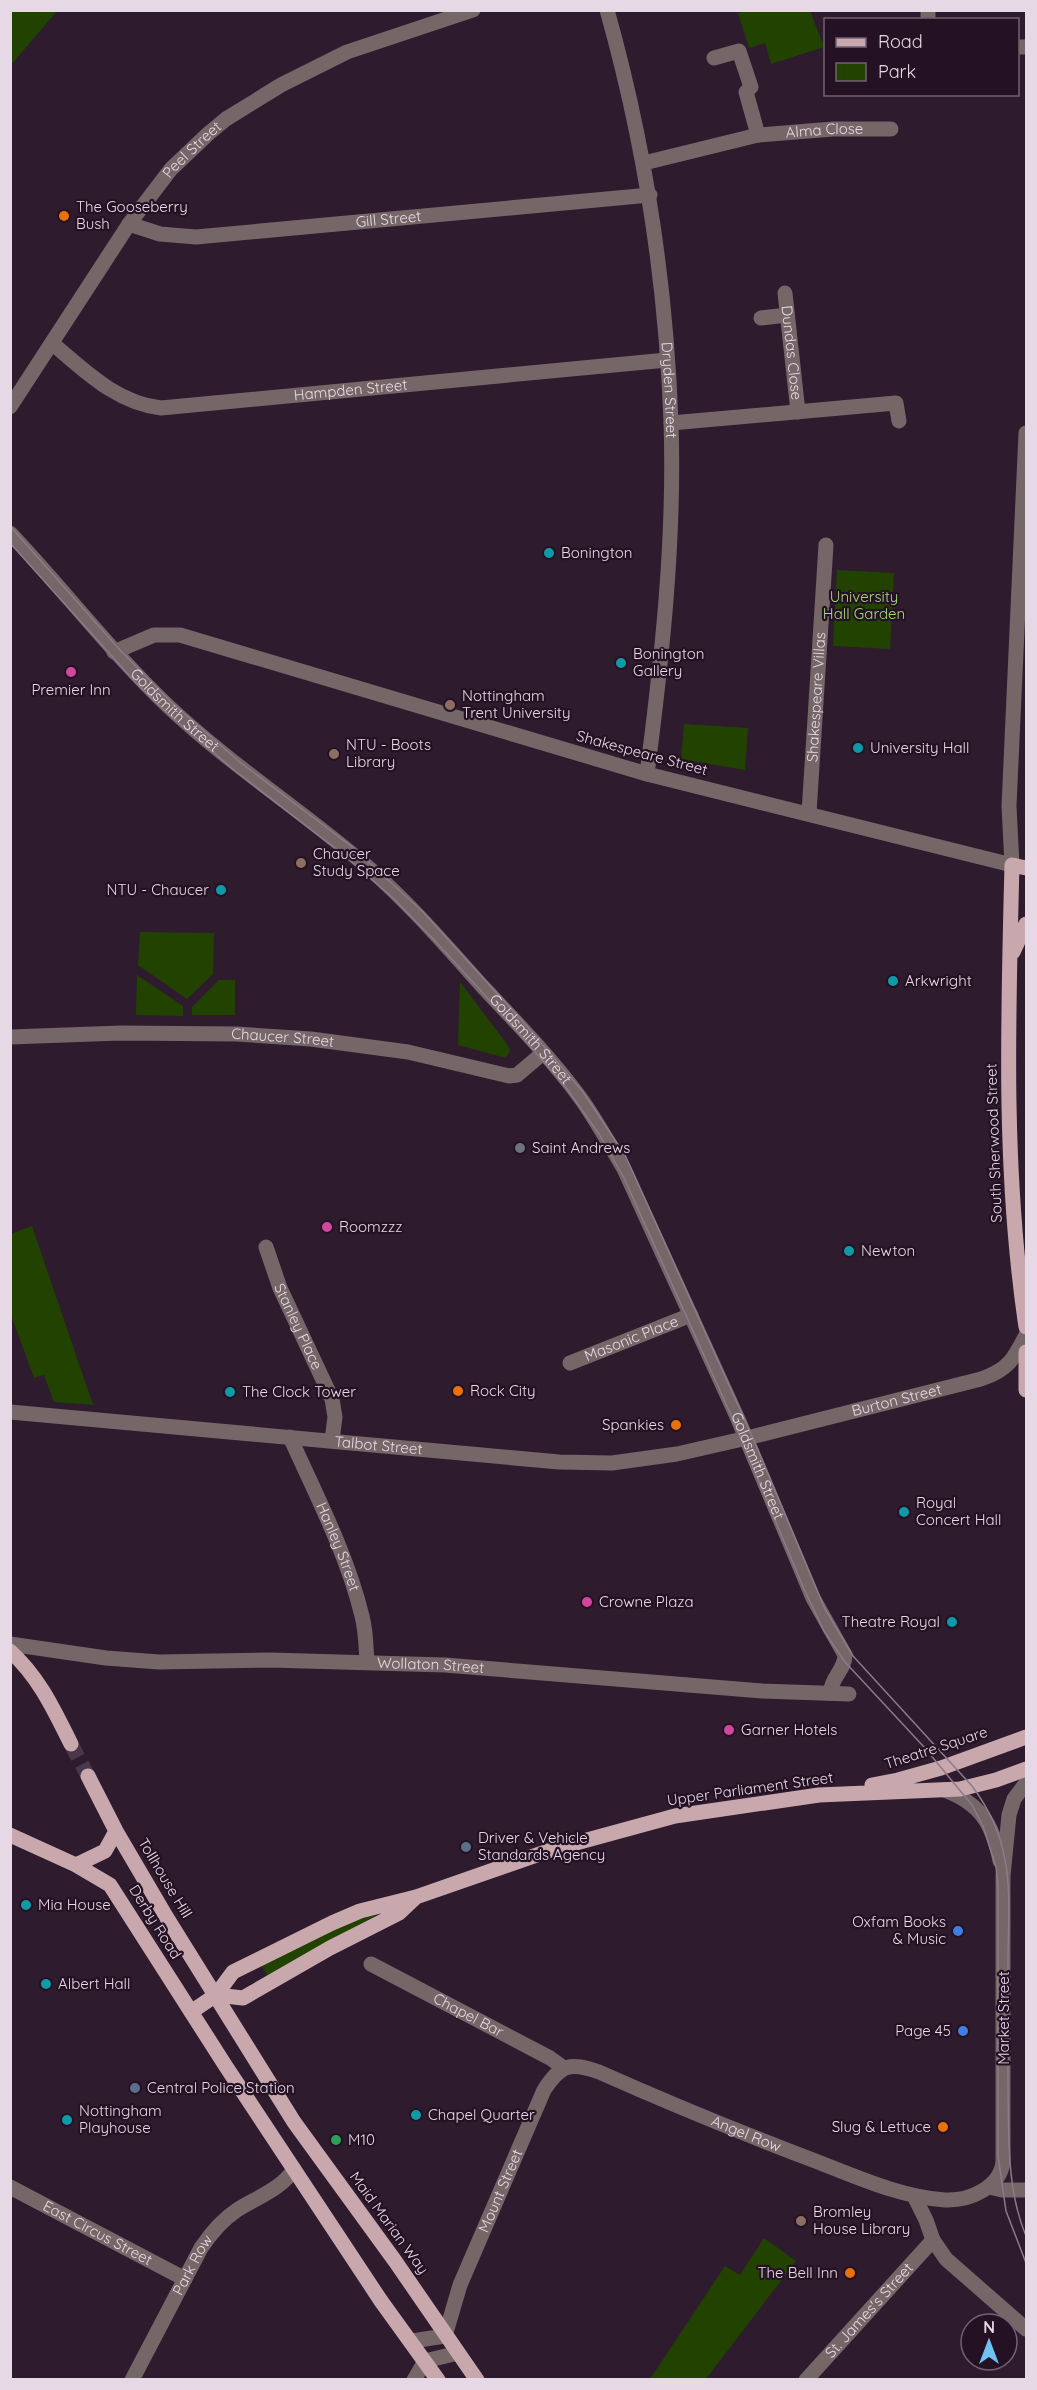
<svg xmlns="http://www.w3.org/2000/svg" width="1037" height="2390" font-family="Quicksand,sans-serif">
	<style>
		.green { fill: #224300 }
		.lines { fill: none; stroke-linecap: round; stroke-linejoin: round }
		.major-tunnel { stroke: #4a3749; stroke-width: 15; stroke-dasharray: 15 8; stroke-linecap: butt }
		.minor { stroke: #756667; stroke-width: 15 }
		.major { stroke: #c8a8ad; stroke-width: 15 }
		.tram { stroke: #8b7b8b; stroke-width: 1.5 }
		.food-dot { fill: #e8710a; stroke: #241224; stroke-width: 2 }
		.culture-dot { fill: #0f9aa8; stroke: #241224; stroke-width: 2 }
		.hotel-dot { fill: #d1479c; stroke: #241224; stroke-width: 2 }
		.education-dot { fill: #8d6e63; stroke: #241224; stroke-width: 2 }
		.worship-dot { fill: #6b7280; stroke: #241224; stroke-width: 2 }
		.service-dot { fill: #5c6f8a; stroke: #241224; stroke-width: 2 }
		.shop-dot { fill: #3f7fe0; stroke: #241224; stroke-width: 2 }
		.leisure-dot { fill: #2e9e5b; stroke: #241224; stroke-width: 2 }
		.labels { text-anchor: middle; stroke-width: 4.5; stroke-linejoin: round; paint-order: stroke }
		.street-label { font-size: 15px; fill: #e6d8e5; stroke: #241224 }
		.poi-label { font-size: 15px; fill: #e6d8e5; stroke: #241224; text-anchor: start }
		.park-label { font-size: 15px; fill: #a2de75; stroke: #241224 }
	</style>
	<rect width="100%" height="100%" fill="#2e1b2e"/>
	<!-- green -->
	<path class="green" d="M 11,10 L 57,11 L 11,65 L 10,11 Z
		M 745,11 L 810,11 L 824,47 L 771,64 L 765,43 L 749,48 L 738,13 Z
		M 837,570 L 894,573 L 890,649 L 833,646 Z
		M 684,724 L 748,728 L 745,770 L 681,759 Z
		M 140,932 L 214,933 L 213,974 L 187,999 L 138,965 Z
		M 137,975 L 183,1006 L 183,1016 L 136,1015 Z
		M 219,980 L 235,980 L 235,1015 L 192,1015 L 192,1007 Z
		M 460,982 L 507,1044 L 510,1051 L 506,1058 L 458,1045 Z
		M 32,1226 L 92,1402 L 95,1405 L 54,1402 L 44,1375 L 34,1378 L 11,1315 L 11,1234 Z
		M 373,1911 L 375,1916 L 267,1976 L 261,1964 Z
		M 764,2238 L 796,2261 L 706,2379 L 650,2379 L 725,2266 L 740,2275 Z"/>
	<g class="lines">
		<!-- major-tunnel -->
		<path class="major-tunnel" d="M 71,1744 L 88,1776"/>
		<!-- minor -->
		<g class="minor">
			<path id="s1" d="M 607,10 C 645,145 666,282 671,422 C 675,539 662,658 647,774"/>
			<path d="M 928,10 L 928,20"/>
			<path d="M 1018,47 L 1026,47"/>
			<path d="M 714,58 L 739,51 L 751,87 L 746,92 L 758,135"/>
			<path id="s2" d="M 644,163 L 758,135 L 833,129 L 891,129"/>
			<path id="s3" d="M 129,224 L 160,234 L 196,237 L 650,195"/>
			<path id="s4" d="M 785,293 L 798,412"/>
			<path d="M 761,318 L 787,315"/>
			<path id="s5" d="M 53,344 C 86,372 117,403 161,408 L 667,360"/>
			<path id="s6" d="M 10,407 L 129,224 L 171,169 L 209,133 L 226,119 L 281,85 L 347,52 L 473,10"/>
			<path d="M 671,423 L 896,403 L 899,421"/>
			<path id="s7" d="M 10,533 C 64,590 112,653 169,707 C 232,766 305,813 370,869 C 411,905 447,947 483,987 C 516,1022 550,1057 579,1096 C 596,1119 609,1144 624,1169 L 738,1419 L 813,1598 L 845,1655 C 845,1670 832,1676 830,1693"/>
			<path d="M 114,652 L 154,635 L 180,635 L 647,774 L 1012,865 L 1009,806 L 1026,433"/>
			<path id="s8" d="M 809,813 L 826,545"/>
			<path id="s9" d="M 10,1037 L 121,1033 L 237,1034 L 311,1039 L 408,1052 L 509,1076 L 517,1075 L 543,1053"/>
			<path id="s10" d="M 266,1247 L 280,1288 L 332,1399 L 335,1417 L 332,1440"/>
			<path id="s11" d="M 570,1363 L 691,1315"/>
			<path id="s12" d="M 10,1412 L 559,1462 L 612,1463 L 677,1454 L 747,1438 L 981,1379 C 1008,1370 1014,1359 1026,1335"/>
			<path id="s13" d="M 290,1437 C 316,1495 347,1554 362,1616 C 366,1631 366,1647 367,1662"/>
			<path id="s14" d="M 10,1644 L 106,1658 L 159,1662 L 270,1660 L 445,1665 L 762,1691 L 849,1694"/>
			<path d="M 944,1790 C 980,1803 993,1824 1000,1861"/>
			<path id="s15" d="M 371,1964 L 550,2058 L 564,2068"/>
			<path id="s16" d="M 10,2187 L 185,2279"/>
			<path d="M 989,2187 L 1002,2190 L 1026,2190"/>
			<path d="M 914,2196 L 926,2220 L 933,2240 L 946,2259 L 1026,2329"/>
			<path id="s17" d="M 412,2341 L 445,2336 L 460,2285 L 544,2090 C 561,2064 570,2062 599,2072 C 671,2104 744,2134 818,2162 C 859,2178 901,2197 945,2200 C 970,2201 1001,2187 1003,2161 L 1003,1876 L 1009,1815 L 1014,1799 L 1026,1783"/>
			<path id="s18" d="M 132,2380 L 201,2248 C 211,2233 222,2220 237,2210 C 256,2198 283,2188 294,2169"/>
			<path d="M 414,2380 L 425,2361 L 458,2353"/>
			<path id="s19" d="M 806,2380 L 933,2240"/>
		</g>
		<!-- major -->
		<path class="major" d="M 1026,868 L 1012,865 C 1008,1020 1003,1173 1026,1327
			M 1013,952 L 1026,924
			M 1026,1352 L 1026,1390
			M 10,1651 C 39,1677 54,1710 71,1744
			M 88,1776 L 116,1831 L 167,1918 L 294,2122 L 395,2261 L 477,2380
			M 872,1785 L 898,1780 L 941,1768 L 1026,1737
			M 10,1835 L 76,1865 L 110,1885 L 225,2065 L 381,2301 L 438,2380
			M 76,1865 L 105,1851 L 116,1831
			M 216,1995 L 243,1998 L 330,1948 L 399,1913 L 416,1897
			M 191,2012 L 216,1995 L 233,1972 L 332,1923 L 360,1911 L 416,1897 L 554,1849 L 675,1816 L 819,1795 L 960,1789 L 996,1780 L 1026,1769"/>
		<!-- tram -->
		<path class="tram" d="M 10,526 L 119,649 L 172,703 L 241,763 L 351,846 L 423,912 L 524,1023 L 583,1092 L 625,1155 L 752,1436 L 825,1609 L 853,1656 L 972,1786 C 1015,1843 1009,1892 1008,1959 C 1008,2000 1008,2042 1008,2083 C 1009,2134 1006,2188 1026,2236
			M 10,543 L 137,684 L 165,711 L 234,770 L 344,855 L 394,899 L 435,941 L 494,1005 L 565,1086 L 599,1134 L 624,1178 L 731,1415 L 804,1589 L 824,1631 L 845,1662 L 924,1747 L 972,1805 L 983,1826 L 996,1867 L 998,1885 L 998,2156 L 1006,2211 L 1026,2263"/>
	</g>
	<!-- markers -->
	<g class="food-dot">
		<circle cx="64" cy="216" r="6"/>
		<circle cx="458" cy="1391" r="6"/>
		<circle cx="676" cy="1425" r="6"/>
		<circle cx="943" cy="2127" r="6"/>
		<circle cx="850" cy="2273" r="6"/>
	</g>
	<g class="culture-dot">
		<circle cx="549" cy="553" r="6"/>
		<circle cx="621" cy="663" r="6"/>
		<circle cx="858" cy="748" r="6"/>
		<circle cx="221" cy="890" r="6"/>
		<circle cx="893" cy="981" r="6"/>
		<circle cx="849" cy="1251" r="6"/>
		<circle cx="230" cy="1392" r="6"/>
		<circle cx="904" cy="1512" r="6"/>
		<circle cx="952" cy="1622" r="6"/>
		<circle cx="26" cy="1905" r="6"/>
		<circle cx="46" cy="1984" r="6"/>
		<circle cx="416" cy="2115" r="6"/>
		<circle cx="67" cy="2120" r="6"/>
	</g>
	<g class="hotel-dot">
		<circle cx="71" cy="672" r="6"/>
		<circle cx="327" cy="1227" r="6"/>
		<circle cx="587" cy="1602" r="6"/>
		<circle cx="729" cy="1730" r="6"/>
	</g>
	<g class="education-dot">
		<circle cx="450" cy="705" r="6"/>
		<circle cx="334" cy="754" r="6"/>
		<circle cx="301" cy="863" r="6"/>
		<circle cx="801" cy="2221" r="6"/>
	</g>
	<circle class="worship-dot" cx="520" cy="1148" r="6"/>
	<g class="service-dot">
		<circle cx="466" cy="1847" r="6"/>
		<circle cx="135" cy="2088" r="6"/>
	</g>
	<g class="shop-dot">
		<circle cx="958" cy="1931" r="6"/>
		<circle cx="963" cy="2031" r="6"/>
	</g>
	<circle class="leisure-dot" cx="336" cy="2140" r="6"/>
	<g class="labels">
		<!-- street labels -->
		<g class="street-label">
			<text dy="5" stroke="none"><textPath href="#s2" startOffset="184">Alma Close</textPath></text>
			<text dy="5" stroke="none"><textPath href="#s6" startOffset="316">Peel Street</textPath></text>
			<text dy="5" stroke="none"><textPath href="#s3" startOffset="262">Gill Street</textPath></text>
			<text dy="5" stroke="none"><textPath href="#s4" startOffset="60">Dundas Close</textPath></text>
			<text dy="5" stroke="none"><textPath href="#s1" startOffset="386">Dryden Street</textPath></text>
			<text dy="5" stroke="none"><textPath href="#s5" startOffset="318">Hampden Street</textPath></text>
			<text dy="5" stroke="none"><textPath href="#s8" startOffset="116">Shakespeare Villas</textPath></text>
			<text dy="5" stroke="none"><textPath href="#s7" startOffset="242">Goldsmith Street</textPath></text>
			<text transform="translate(642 753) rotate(15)" y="5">Shakespeare Street</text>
			<text dy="5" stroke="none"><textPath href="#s9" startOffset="273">Chaucer Street</textPath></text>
			<text dy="5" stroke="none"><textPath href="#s7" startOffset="728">Goldsmith Street</textPath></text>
			<text transform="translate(994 1143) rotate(-92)" y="5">South Sherwood Street</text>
			<text dy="5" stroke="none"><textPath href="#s10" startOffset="86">Stanley Place</textPath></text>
			<text dy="5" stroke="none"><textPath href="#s11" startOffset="66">Masonic Place</textPath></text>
			<text dy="5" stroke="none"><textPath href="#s12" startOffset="896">Burton Street</textPath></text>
			<text dy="5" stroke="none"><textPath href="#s12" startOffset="370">Talbot Street</textPath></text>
			<text dy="5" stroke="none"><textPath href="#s7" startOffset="1214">Goldsmith Street</textPath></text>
			<text dy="5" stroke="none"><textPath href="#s13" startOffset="120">Hanley Street</textPath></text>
			<text dy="5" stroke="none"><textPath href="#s14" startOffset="422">Wollaton Street</textPath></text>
			<text transform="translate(936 1748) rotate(-18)" y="5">Theatre Square</text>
			<text transform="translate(750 1789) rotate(-8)" y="5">Upper Parliament Street</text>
			<text transform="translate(165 1878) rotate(59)" y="5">Tollhouse Hill</text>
			<text transform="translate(155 1922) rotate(58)" y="5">Derby Road</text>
			<text dy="5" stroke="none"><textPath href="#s15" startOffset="110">Chapel Bar</textPath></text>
			<text transform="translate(1004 2018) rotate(-90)" y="5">Market Street</text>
			<text dy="5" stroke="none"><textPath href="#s17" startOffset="524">Angel Row</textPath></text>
			<text dy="5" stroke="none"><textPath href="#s17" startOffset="189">Mount Street</textPath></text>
			<text transform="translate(389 2223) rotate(54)" y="5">Maid Marian Way</text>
			<text dy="5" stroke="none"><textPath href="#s16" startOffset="99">East Circus Street</textPath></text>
			<text dy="5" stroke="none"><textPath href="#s18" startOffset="130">Park Row</textPath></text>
			<text dy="5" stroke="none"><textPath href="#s19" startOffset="94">St. James's Street</textPath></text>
		</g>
		<!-- poi labels -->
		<g class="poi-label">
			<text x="76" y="212">The Gooseberry<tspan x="76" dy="17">Bush</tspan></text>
			<text x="561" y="558">Bonington</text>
			<text x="633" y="659">Bonington<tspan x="633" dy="17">Gallery</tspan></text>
			<text x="71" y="695" text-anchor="middle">Premier Inn</text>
			<text x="462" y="701">Nottingham<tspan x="462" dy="17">Trent University</tspan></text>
			<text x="346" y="750">NTU - Boots<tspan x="346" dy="17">Library</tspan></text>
			<text x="870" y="753">University Hall</text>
			<text x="313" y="859">Chaucer<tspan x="313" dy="17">Study Space</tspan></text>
			<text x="209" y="895" text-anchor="end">NTU - Chaucer</text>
			<text x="905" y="986">Arkwright</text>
			<text x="532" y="1153">Saint Andrews</text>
			<text x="339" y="1232">Roomzzz</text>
			<text x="861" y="1256">Newton</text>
			<text x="470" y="1396">Rock City</text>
			<text x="242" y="1397">The Clock Tower</text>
			<text x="664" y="1430" text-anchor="end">Spankies</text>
			<text x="916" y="1508">Royal<tspan x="916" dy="17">Concert Hall</tspan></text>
			<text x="599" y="1607">Crowne Plaza</text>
			<text x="940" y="1627" text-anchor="end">Theatre Royal</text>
			<text x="741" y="1735">Garner Hotels</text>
			<text x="478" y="1843">Driver &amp; Vehicle<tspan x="478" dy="17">Standards Agency</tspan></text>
			<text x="38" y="1910">Mia House</text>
			<text x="946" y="1927" text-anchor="end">Oxfam Books<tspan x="946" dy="17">&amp; Music</tspan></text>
			<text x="58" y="1989">Albert Hall</text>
			<text x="951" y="2036" text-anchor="end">Page 45</text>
			<text x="147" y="2093">Central Police Station</text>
			<text x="79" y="2116">Nottingham<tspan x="79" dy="17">Playhouse</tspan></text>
			<text x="428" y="2120">Chapel Quarter</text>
			<text x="931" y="2132" text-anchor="end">Slug &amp; Lettuce</text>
			<text x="348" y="2145">M10</text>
			<text x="813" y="2217">Bromley<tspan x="813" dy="17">House Library</tspan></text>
			<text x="838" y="2278" text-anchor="end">The Bell Inn</text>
		</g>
		<!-- park labels -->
		<g class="park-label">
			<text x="864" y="602">University<tspan x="864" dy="17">Hall Garden</tspan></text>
		</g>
	</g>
	<!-- border -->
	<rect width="1037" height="2390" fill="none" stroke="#e6d8e5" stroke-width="24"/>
	<!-- legend -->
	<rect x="824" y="18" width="195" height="78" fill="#241224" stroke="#726171" stroke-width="1.5"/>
	<rect x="836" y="38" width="30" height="9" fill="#c8a8ad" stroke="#726171" stroke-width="1.5"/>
	<text x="878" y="48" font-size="18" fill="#e6d8e5">Road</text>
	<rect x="836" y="63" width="30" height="18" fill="#224300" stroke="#726171" stroke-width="1.5"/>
	<text x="878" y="78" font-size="18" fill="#e6d8e5">Park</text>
	<!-- north arrow -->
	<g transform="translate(989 2342)"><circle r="28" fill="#241224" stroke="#726171" stroke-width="1.5"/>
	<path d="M0-4.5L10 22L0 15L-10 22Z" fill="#70c1f4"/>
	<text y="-9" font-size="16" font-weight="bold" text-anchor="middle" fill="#e6d8e5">N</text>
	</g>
</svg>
